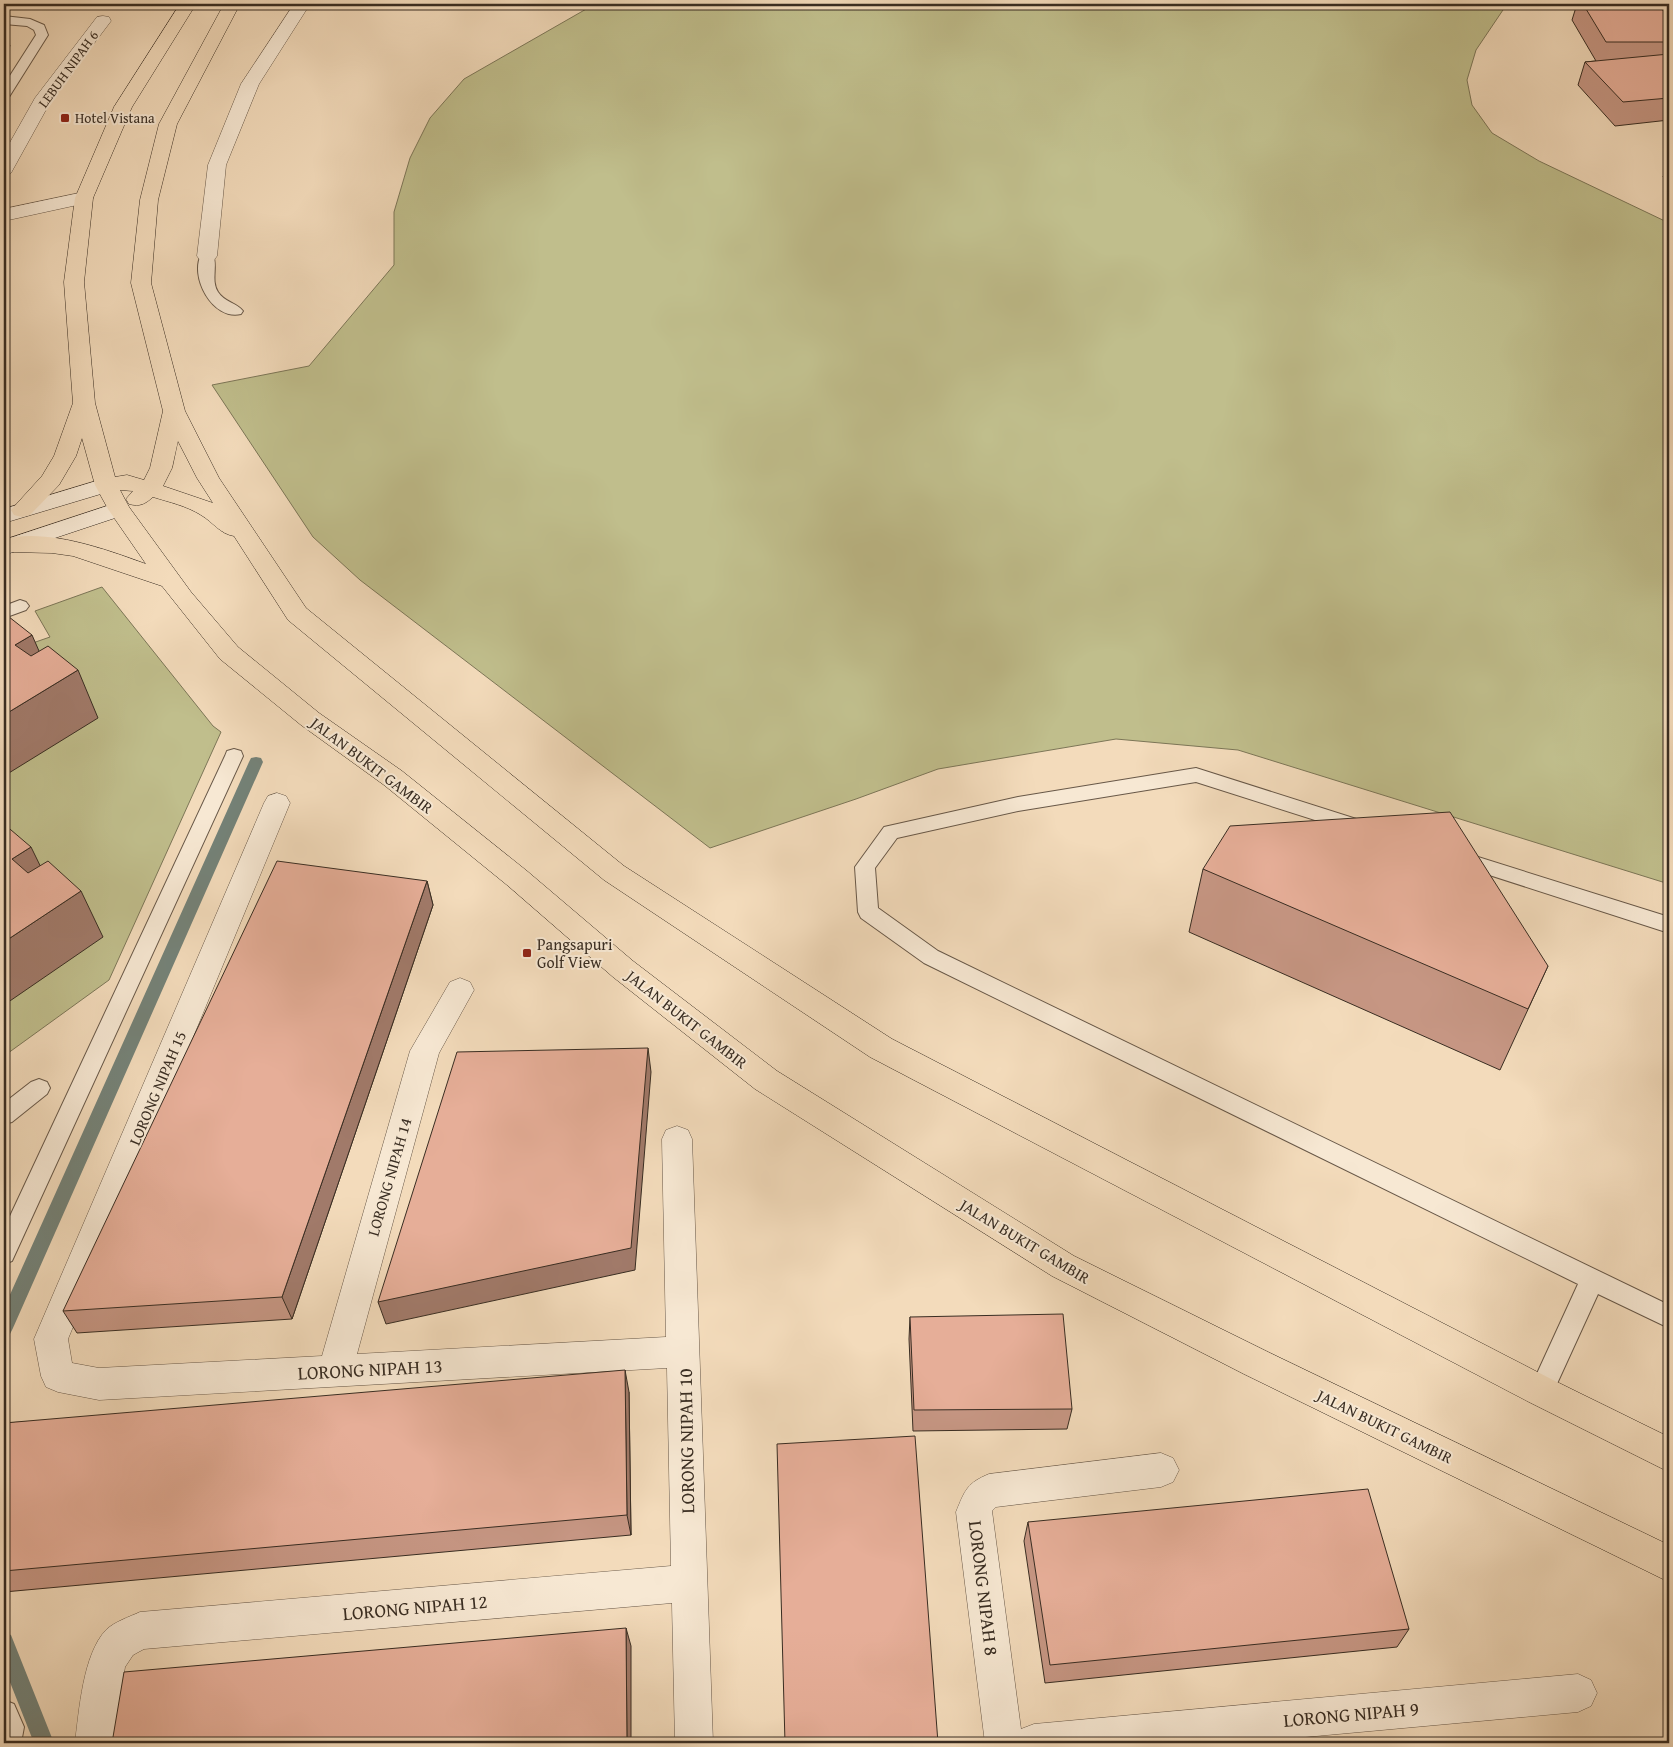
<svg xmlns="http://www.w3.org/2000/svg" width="1673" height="1747" font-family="'Gentium Book Plus',serif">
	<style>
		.green { fill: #c0be8c; stroke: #7c7657 }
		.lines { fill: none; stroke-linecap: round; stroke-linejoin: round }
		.stream { fill: #748278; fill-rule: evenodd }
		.lane-casing { stroke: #685848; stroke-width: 2 }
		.street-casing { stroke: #685848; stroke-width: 1 }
		.secondary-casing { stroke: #392d22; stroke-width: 1 }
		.primary-casing { stroke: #392d22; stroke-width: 1 }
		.lane { fill: #f7e8d3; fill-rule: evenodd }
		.street { fill: #f7e8d3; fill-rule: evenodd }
		.secondary { fill: #f7e8d3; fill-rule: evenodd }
		.primary { fill: #f3dbbb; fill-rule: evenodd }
		.wall { fill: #c69683; stroke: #392d22 }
		.shaded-wall { fill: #a17a6a; stroke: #392d22 }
		.building { fill: #e6ae98; stroke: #392d22 }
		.poi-dot { fill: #8f2418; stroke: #f7e8d3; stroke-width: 2 }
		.labels { text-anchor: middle; stroke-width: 4; stroke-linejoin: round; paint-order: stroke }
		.far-street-label { font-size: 14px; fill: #392d22; stroke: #f7e8d3 }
		.far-poi-label { font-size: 14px; fill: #392d22; stroke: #f7e8d3; text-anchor: start }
		.street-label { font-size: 16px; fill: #392d22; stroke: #f7e8d3 }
		.poi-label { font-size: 16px; fill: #392d22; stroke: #f7e8d3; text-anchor: start }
		.near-street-label { font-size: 19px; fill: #392d22; stroke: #f7e8d3 }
	</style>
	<rect width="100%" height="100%" fill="#f3dbbb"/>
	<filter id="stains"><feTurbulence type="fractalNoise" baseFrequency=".004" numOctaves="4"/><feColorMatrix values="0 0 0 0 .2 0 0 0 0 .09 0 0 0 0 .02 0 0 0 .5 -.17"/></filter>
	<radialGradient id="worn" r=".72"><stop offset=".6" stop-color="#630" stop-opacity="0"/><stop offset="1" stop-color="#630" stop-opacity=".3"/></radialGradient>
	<!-- green -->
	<path class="green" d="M 595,4 L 1507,4 L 1476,50 L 1467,80 L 1472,105 L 1492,133 L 1539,161 L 1669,223 L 1669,884 L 1238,750 L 1116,739 L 938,769 L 856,799 L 710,848 L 360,580 L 313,537 L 212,385 L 309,366 L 394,265 L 394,212 L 410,158 L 430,118 L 464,79 Z
		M 102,587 L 213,726 L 221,732 L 109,980 L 4,1056 L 4,653 L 50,637 L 35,611 Z"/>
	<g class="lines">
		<!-- stream -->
		<path class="stream" d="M 256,757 L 261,758 L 263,762 L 13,1328 L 10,1334 L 4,1336 L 4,1308 L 249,762 L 251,758 Z
			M 4,1632 L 11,1635 L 54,1743 L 34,1743 L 4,1667 Z"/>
		<!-- lane casing -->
		<g class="lane-casing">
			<path id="lane" d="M 4,16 L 30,19 L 44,25 L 48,35 L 9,97 L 4,98 L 4,85 L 36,35 L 34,30 L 27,26 L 4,24 Z
				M 207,252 L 212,253 C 219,264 210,280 218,292 C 224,302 237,303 243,311 L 241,314 C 213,321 188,276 202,253 Z
				M 20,600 L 26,602 L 29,606 L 26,610 L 4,618 L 4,606 Z
				M 234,749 L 241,751 L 243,756 L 12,1261 L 4,1264 L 4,1229 L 225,756 L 227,751 Z
				M 1196,768 L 1369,823 L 1372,828 L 1369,833 L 1362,835 L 1196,782 L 1018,811 L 897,838 L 875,868 L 878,908 L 938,951 L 1669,1305 L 1669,1328 L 1598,1294 L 1550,1399 L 1541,1403 L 1532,1399 L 1529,1391 L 1578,1284 L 924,963 L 861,918 L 858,912 L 855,867 L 884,827 L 1018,797 Z
				M 1459,851 L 1669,917 L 1669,933 L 1452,863 L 1449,858 L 1452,853 Z
				M 39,1079 L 47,1082 L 50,1088 L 47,1094 L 12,1122 L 4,1124 L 4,1103 L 31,1082 Z
				M 4,1700 L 14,1704 L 24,1727 L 21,1743 L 4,1743 Z"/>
		</g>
		<!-- street casing -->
		<g class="street-casing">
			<path id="street" d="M 294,4 L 310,4 L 259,84 L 226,165 L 217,256 L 214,260 L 207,262 L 200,260 L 197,256 L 208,165 L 241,84 Z
				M 103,16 L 109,17 L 111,21 L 52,99 L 11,173 L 4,174 L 4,153 L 35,98 L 97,17 Z
				M 84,192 L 91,194 L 93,198 L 91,202 L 4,221 L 4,209 Z
				M 277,793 L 286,796 L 290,803 L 68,1339 L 72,1363 L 99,1368 L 322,1356 L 410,1051 L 450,982 L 460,978 L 470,982 L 474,990 L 439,1053 L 357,1354 L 666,1337 L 662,1139 L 666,1130 L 677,1126 L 688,1130 L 692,1139 L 713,1743 L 675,1743 L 672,1603 L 144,1649 L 133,1655 L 125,1667 L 113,1743 L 75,1743 C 79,1711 83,1654 106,1630 C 114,1622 129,1617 140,1612 L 671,1566 L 667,1368 L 99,1400 L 58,1392 L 46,1387 L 41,1376 L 34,1339 L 264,803 L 268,796 Z
				M 1161,1453 L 1173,1458 L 1179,1470 L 1173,1482 L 1161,1487 L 996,1507 L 992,1511 L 1021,1729 L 1034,1724 L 1578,1674 L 1591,1680 L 1597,1693 L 1591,1706 L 1578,1712 L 1240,1743 L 985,1743 L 956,1512 C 965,1490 967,1483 989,1474 Z"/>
		</g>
		<!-- secondary casing -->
		<g class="secondary-casing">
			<path id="secondary" d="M 106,478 L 114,480 L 117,485 L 114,490 L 4,523 L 4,509 Z
				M 119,502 L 127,504 L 130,509 L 127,514 L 4,555 L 4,540 Z"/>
		</g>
		<!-- primary casing -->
		<g class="primary-casing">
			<path id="primary" d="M 180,4 L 196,4 L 132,107 L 93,198 L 84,282 L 95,403 L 115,477 L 127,475 L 144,480 L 150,468 L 163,411 L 131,283 L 140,200 L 159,124 L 224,4 L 240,4 L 177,124 L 158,200 L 151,283 L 185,411 L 219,478 L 306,608 L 624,866 L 892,1039 L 1553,1380 L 1669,1437 L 1669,1472 L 1529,1402 L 870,1057 L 604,880 L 288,620 L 234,536 C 220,534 213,522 201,515 C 187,506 169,502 153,497 C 145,504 140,507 129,504 L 126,499 L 133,491 L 120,490 L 129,507 L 191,592 L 238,647 L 319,713 L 402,771 L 527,871 L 633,961 L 777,1071 L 1074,1256 L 1268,1352 L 1669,1545 L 1669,1582 L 1244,1374 L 1052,1276 L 755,1089 L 613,977 L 507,885 L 384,785 L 301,725 L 220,659 L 162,586 L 73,556 L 52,553 L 11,552 L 4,551 L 4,539 C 47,528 105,549 146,564 L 108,509 L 95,485 L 82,438 L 76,456 L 59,485 L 30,515 L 22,517 L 14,515 L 11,510 L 42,476 L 54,456 L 73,403 L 64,282 L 75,198 L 114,107 ZM 178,441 L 197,478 L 213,503 L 163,486 L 172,468 Z"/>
		</g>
		<!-- lane -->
		<use href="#lane" class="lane"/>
		<!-- street -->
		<use href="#street" class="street"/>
		<!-- secondary -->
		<use href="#secondary" class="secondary"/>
		<!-- primary -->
		<use href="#primary" class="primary"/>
	</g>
	<!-- wall -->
	<path class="wall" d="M 1577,4 L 1583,4 L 1669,20 L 1669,120 L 1615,126 L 1578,85 L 1585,62 L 1596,61 L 1572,20 Z
		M 1669,159 L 1669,180 L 1663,177 Z
		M 1203,869 L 1548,966 L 1500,1070 L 1189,932 Z
		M 427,881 L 433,905 L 292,1319 L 77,1333 L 63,1311 Z
		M 910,1317 L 1072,1409 L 1067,1429 L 913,1431 L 909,1339 Z
		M 629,1392 L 631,1535 L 4,1592 L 4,1423 Z
		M 1028,1522 L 1409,1629 L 1397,1647 L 1045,1683 L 1024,1541 Z"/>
	<!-- shaded-wall -->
	<path class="shaded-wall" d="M 4,28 L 10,46 L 4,54 Z
		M 32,635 L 53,683 L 15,645 Z
		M 78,670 L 98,718 L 4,776 L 4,715 Z
		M 31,847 L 54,894 L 36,906 L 12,859 Z
		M 427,881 L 433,905 L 292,1319 L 282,1297 Z
		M 81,891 L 103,937 L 4,1005 L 4,942 Z
		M 648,1048 L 651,1072 L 635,1270 L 386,1324 L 378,1302 Z
		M 625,1370 L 629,1392 L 631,1535 L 627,1515 Z
		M 626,1628 L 631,1646 L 631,1743 L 627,1743 Z"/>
	<!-- building -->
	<path class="building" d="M 1583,4 L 1659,4 L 1669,20 L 1669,42 L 1606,42 Z
		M 1669,54 L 1669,98 L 1623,102 L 1585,62 Z
		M 4,613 L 32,635 L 15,645 L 31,656 L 48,646 L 78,670 L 4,715 Z
		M 1450,812 L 1548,966 L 1528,1009 L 1203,869 L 1230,826 Z
		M 4,824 L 31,847 L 12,859 L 28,873 L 48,861 L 81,891 L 4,942 Z
		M 277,861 L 427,881 L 282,1297 L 63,1311 Z
		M 648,1048 L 631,1248 L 378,1302 L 457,1052 Z
		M 1063,1314 L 1072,1409 L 914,1410 L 910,1317 Z
		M 625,1370 L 627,1515 L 4,1571 L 4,1423 Z
		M 915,1436 L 938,1743 L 785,1743 L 777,1444 Z
		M 1368,1489 L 1409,1629 L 1050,1665 L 1028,1522 Z
		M 626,1628 L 627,1743 L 112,1743 L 124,1672 Z"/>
	<!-- markers -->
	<g class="poi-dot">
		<rect x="60" y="113" width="10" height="10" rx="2.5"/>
		<rect x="522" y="948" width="10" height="10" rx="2.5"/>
	</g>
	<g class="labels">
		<!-- far-street labels -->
		<g class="far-street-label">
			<text transform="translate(68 69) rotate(-54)" y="5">LEBUH NIPAH 6</text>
		</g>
		<!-- far-poi labels -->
		<g class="far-poi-label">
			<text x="75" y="123">Hotel Vistana</text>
		</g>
		<!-- street labels -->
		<g class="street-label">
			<text transform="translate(372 765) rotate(37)" y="6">JALAN BUKIT GAMBIR</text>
			<text transform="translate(687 1019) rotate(38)" y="6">JALAN BUKIT GAMBIR</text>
			<text transform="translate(157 1088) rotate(-67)" y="6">LORONG NIPAH 15</text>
			<text transform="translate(389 1177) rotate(-74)" y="6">LORONG NIPAH 14</text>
			<text transform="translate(1025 1241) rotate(31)" y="6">JALAN BUKIT GAMBIR</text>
			<text transform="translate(1385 1426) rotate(26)" y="6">JALAN BUKIT GAMBIR</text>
		</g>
		<!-- poi labels -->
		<g class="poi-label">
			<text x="537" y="950">Pangsapuri<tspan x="537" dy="18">Golf View</tspan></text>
		</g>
		<!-- near-street labels -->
		<g class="near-street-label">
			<text transform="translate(370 1369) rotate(-3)" y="7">LORONG NIPAH 13</text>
			<text transform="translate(686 1441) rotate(-91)" y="7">LORONG NIPAH 10</text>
			<text transform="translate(984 1588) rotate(83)" y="7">LORONG NIPAH 8</text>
			<text transform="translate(415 1607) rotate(-5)" y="7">LORONG NIPAH 12</text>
			<text transform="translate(1351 1714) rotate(-5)" y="7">LORONG NIPAH 9</text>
		</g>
	</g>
	<!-- margin -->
	<rect width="1673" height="1747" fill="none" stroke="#f3dbbb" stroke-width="20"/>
	<rect x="5" y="5" width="1663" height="1737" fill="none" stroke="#392d22" stroke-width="2.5"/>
	<rect x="10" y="10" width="1653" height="1727" fill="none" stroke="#392d22"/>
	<rect width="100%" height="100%" filter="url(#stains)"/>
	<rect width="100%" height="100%" fill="url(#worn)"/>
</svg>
